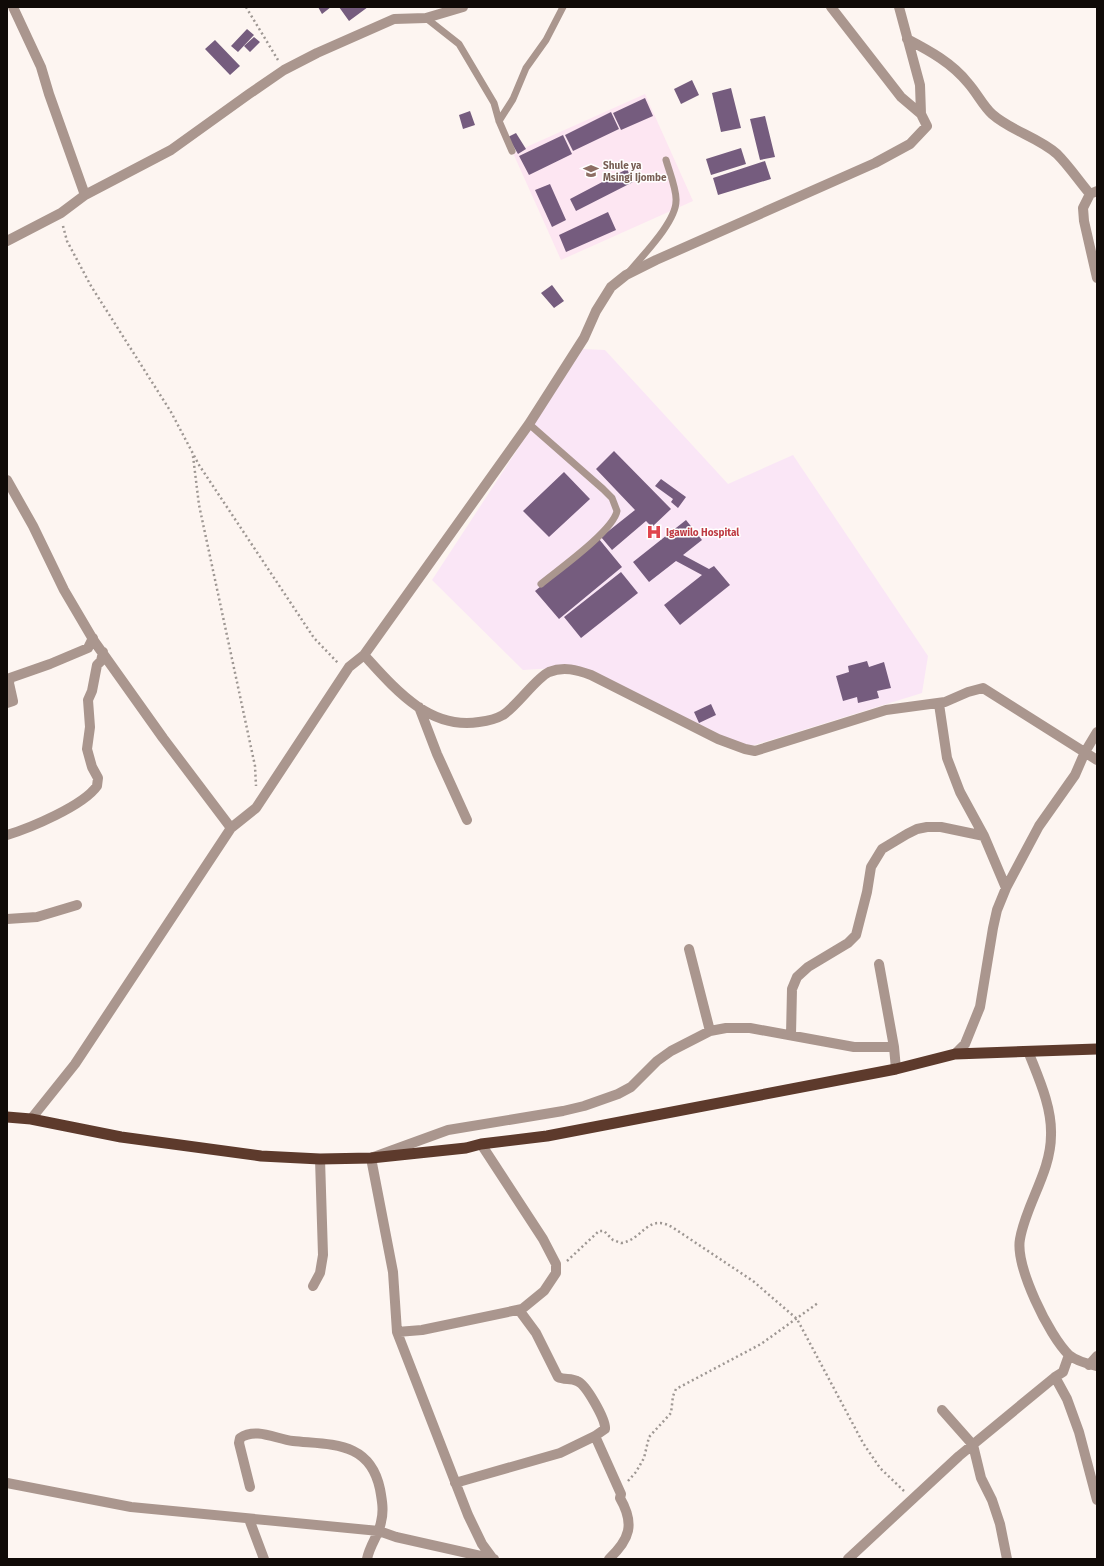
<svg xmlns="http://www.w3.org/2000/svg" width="1104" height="1566" font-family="'Fira Sans',sans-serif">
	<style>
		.education { fill: #fde6f2 }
		.medical { fill: #fae6f6 }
		.building { fill: #755c7e }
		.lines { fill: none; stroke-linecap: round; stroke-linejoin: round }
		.path { stroke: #9e9793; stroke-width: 2.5; stroke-dasharray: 2 3; stroke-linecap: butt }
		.service { stroke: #aa968e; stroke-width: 7 }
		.minor { stroke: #aa968e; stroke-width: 10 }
		.trunk { stroke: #5d3a2c; stroke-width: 11 }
		.labels { text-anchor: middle; stroke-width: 3; stroke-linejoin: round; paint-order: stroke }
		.education-label { font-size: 10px; font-weight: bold; fill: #785e54; stroke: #fff; text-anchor: start }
		.health-label { font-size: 10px; font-weight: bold; fill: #be3a42; stroke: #fff; text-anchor: start }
	</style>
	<rect width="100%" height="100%" fill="#fdf5f1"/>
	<!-- education -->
	<path class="education" d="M 645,94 L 693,201 L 561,260 L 513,153 Z"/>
	<!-- medical -->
	<path class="medical" d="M 583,349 L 605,350 L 728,484 L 793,455 L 928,656 L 922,693 L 745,748 L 573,667 L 523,670 L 432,580 Z"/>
	<!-- building -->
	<path class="building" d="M 318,7 L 331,7 L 322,14 Z
		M 339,7 L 368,7 L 349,21 Z
		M 247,29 L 254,35 L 238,52 L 231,46 Z
		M 254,37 L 260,42 L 250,52 L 244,46 Z
		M 215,40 L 240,66 L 230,75 L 205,49 Z
		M 692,80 L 699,95 L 681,104 L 674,89 Z
		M 731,88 L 741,128 L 721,132 L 712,93 Z
		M 645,98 L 653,116 L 621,130 L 613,113 Z
		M 470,111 L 475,125 L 463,129 L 459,115 Z
		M 611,112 L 619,129 L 573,151 L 565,135 Z
		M 765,116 L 775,157 L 760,160 L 750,119 Z
		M 516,133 L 526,149 L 518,154 L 508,137 Z
		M 563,135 L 572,154 L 529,175 L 519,156 Z
		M 741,148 L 746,164 L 711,175 L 706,159 Z
		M 765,161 L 771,179 L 718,195 L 713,178 Z
		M 627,169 L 633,182 L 576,211 L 570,199 Z
		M 550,184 L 566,220 L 552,227 L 535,190 Z
		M 608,212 L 616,230 L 566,252 L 559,235 Z
		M 552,285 L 564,301 L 554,308 L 541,293 Z
		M 614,451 L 671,509 L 652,527 L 646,521 L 612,550 L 601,537 L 635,510 L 596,469 Z
		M 564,472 L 590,499 L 549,537 L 523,511 Z
		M 661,479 L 686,497 L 678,508 L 671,502 L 673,499 L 655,486 Z
		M 686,520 L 702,540 L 683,555 L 709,569 L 714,566 L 730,585 L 680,625 L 664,605 L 702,575 L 676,561 L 649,582 L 633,562 Z
		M 599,539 L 622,567 L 559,619 L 535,591 Z
		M 621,572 L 638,593 L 581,638 L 564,617 Z
		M 867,661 L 869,667 L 884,662 L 891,688 L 877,691 L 879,698 L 858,703 L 857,697 L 843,701 L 836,676 L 849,672 L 848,666 Z
		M 711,704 L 716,715 L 699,723 L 694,712 Z"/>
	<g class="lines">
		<!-- path -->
		<path class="path" d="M 246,7 L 278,60
			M 63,226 L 67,241 L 91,286 L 171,412 L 199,465 L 314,638 L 338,663
			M 193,456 L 199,505 L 255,766 L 256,786
			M 567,1261 L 599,1231 L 604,1231 L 613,1240 L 621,1243 C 643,1240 647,1213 672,1227 L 753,1281 L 797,1319 L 863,1443 L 880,1468 L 904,1491
			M 628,1481 L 636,1472 L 644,1458 L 649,1437 L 671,1413 L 673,1396 L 676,1389 L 761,1344 L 818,1303"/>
		<!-- service -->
		<path class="service" d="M 426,18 L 459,44 L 494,103 L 499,121 L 512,151
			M 499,121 L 513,99 L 526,68 L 546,40 L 563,7
			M 629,272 C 642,256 676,222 676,201 C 677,190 669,171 666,160
			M 529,424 L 603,489 L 612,498 L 617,511 C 613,531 558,570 541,584"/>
		<!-- minor -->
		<path class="minor" d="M 13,7 L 41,67 L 49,94 L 85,195
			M 899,7 L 920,85 L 921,114
			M 907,39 C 930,51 952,63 968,83 C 977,93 983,106 992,114 C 1011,131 1038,137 1057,154 C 1069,166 1079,181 1090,194
			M 1097,191 L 1090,194 L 1083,208 L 1084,221 L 1097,278
			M 7,241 L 61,213 L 85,195 L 171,150 L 249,94 L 284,70 L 317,53 L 394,19 L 426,18 L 463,7
			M 7,480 L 33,526 L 64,590 L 94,641 L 163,738 L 231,828
			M 364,655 C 395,689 429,730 479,722 C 487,721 496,719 503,715 C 518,705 536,678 549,672 C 564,666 577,670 591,675 L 718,739 L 745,749 L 755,751 L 886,710 L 945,702 L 968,692 L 983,688 L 1097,760
			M 7,703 L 13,701 L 9,683 L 10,678 L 50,664 L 88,648 L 93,638
			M 939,704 L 947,758 L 960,792 L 984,836 L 1006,888
			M 419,707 L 437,754 L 467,820
			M 7,835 C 30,828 83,806 97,786 L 98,778 L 92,767 L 87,749 L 90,727 L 88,700 L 92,691 L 97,665 L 101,661 L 103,652
			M 7,919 L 37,917 L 77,905
			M 689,949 L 710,1031
			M 879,964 L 894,1047 L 896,1069
			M 791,1035 L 792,989 L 797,977 L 808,967 L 848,943 L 856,935 L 867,892 L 871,867 L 882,849 L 907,834 L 917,829 L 927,827 L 941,827 L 984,836
			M 1028,1051 C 1038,1077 1052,1106 1051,1135 C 1051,1172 1026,1204 1020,1239 C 1015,1266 1049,1336 1069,1355 C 1076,1361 1088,1364 1097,1366
			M 955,1054 L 965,1044 L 980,1007 L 993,928 L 997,910 L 1006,888 L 1039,826 L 1075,775 L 1085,752 L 1097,732
			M 31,1119 L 75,1064 L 231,828 L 256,808 L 349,667 L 364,655 L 529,424 L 584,338 L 596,311 L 611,287 L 626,275 L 656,260 L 875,163 L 910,144 L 927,126 L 921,114 L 901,97 L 831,7
			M 313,1286 L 320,1273 L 323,1255 L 320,1159
			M 397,1332 L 422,1330 L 522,1309 L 544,1291 L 556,1273 L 556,1264 L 543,1239 L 481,1144
			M 1089,1365 L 1097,1356
			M 1055,1377 L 1067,1399 L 1079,1432 L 1097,1500
			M 942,1410 L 973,1445 L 981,1478 L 992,1500 L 1000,1524 L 1007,1559
			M 595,1436 L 621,1494 L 620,1498 C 635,1524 630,1539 609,1559
			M 7,1483 L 131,1507 L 379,1531 L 396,1537 L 494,1559
			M 455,1483 L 560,1453 L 595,1436 L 605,1429 C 606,1420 586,1384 577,1381 C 571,1378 564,1380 558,1377 L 536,1333 L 519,1310
			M 250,1487 L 239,1443 L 240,1438 C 256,1427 276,1439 293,1441 C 332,1445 370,1441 380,1489 C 382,1500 384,1511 381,1522 C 379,1535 370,1544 367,1559
			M 249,1519 L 264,1559
			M 493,1559 L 482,1544 L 468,1515 L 397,1332 L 393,1272 L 371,1158 L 448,1130 L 563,1111 L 584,1106 L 618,1094 L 631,1087 L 657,1061 L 671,1051 L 710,1031 L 726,1028 L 750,1028 L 854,1047 L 894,1047
			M 848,1559 L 959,1456 L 1055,1377 L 1063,1372 L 1069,1355"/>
		<!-- trunk -->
		<path class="trunk" d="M 7,1117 L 31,1119 L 121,1137 L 261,1156 L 320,1159 L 371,1158 L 466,1148 L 481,1144 L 547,1136 L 896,1069 L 955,1054 L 1097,1049"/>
	</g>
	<!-- icons -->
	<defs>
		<g id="school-bare" transform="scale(1.2)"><path d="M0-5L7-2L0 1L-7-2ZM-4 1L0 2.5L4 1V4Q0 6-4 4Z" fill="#8d6e63" stroke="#fff" stroke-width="2.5" paint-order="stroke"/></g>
		<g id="hospital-bare" transform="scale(1.2)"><path d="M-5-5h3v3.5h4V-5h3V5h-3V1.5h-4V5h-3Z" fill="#e0444e" stroke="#fff" stroke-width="2.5" paint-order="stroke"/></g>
	</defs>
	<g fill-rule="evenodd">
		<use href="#school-bare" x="591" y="171"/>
		<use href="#hospital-bare" x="654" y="532"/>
	</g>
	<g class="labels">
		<!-- education labels -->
		<g class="education-label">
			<text x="603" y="169">Shule ya<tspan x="603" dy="12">Msingi Ijombe</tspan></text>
		</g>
		<!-- health labels -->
		<g class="health-label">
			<text x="666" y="536">Igawilo Hospital</text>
		</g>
	</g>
	<!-- border -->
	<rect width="1104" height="1566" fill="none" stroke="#100a07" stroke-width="16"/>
</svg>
